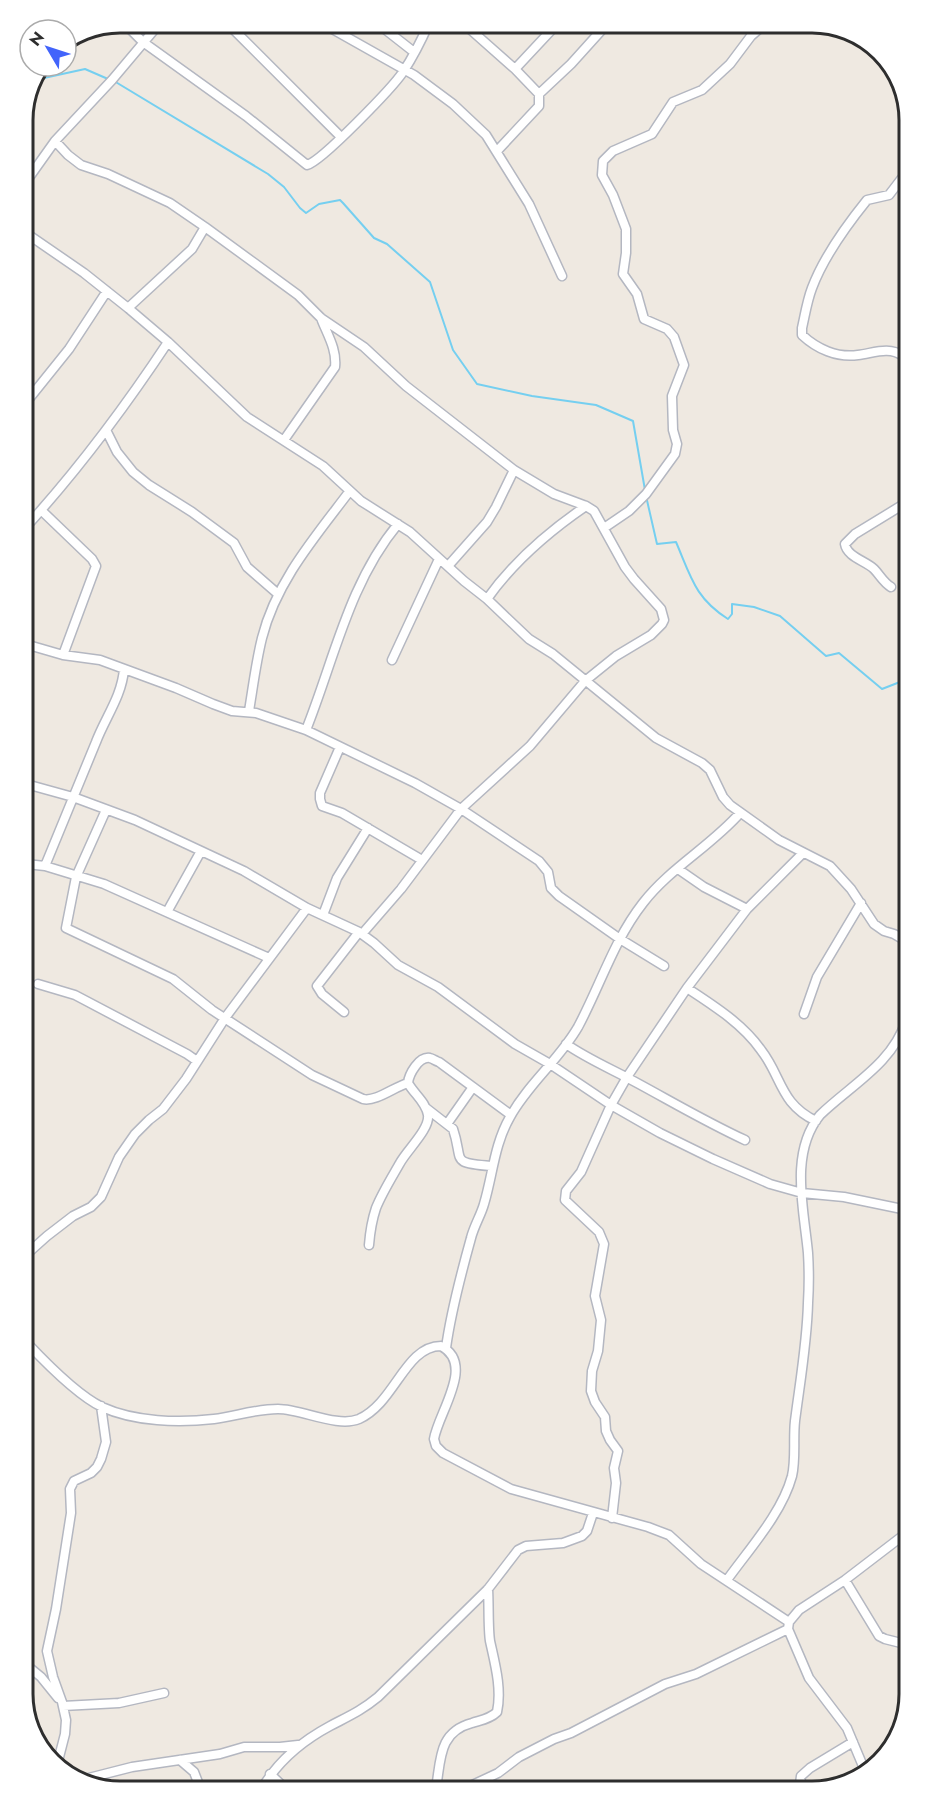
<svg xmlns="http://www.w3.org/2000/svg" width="932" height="1814" font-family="Jost,sans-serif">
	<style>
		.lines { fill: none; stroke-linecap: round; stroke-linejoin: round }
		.stream { stroke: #75cff0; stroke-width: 2 }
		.minor-casing { stroke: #b4b7c1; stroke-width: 11 }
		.minor { stroke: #fff; stroke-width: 8 }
		.rim { fill: none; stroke: #2e2e2e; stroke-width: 3 }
	</style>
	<rect width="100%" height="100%" fill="#efe9e1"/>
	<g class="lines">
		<!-- stream -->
		<path class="stream" d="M 39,77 L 44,78 L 85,69 L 108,79
			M 114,81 L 268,174 L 284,187 L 300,208 L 306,213 L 319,204 L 340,200 L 343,203 L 374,238 L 387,244 L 430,282 L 453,350 L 477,384 L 532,396 L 596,405 L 633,421 L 645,490
			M 646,496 L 657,544 L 676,542 C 691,577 695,598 728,619 L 732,614 L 732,604 L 754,607 L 780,616 L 826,656 L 839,653 L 882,689 L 905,680"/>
		<!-- minor casing -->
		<g class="minor-casing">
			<path id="minor" d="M 124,23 L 143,42 L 246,116 L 307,165 C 322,161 393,87 403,72 C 413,57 422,39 429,23
				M 227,23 L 341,137
				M 377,23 L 414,52
				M 463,23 L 515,69 L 539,94 L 539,106 L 497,151
				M 327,26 L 414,75 L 453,104 L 486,135 L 529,204 L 562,276
				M 515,69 L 558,23
				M 539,94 L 571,64 L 608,23
				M 55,141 L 68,155 L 81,165 L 108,174 L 170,203 L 205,227 L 298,295 L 321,318 L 364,347 L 406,386 L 514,470 L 554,494 L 586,506 L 594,511 L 625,567 L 634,579 L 661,609 L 664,620 L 662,624 L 651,635 L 616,656 L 585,681 L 530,746 L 461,809 L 401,889 L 362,934
				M 902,178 L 889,195 L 867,200 C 846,226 824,256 812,288 C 807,301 805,315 802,328 L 802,335 C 817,349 837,358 858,355 C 874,353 889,346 903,356
				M 23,186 L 55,141 L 112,80 L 160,23
				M 23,231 L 84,273 L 128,308 L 168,342 L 247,417 L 323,466 L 361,501 L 410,532 L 464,581 L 487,599 L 529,639 L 553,654 L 656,738 L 702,763 L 710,770 L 723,797 L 730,805 L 779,840 L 830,866 L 851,889 L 874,924 L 884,931 L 894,934 L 906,941
				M 128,308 L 192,249 L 205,227
				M 24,405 L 69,349 L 107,291
				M 106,430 L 117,452 L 133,472 L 149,485 L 192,512 L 234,543 L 247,567 L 278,594
				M 284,440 L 335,367 C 337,349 327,334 321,318
				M 41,510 L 92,559 L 96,566 L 63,655
				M 25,528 C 77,471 125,407 168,342
				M 604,528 L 629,511 L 646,494 L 675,454 L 677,444 L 673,430 L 672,396 L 684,365 L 674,337 L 667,329 L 644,319 L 637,294 L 623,274 L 626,253 L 626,229 L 613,195 L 602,175 L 603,161 L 613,151 L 652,134 L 673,102 L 702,90 L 730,64 L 751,36 L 766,23
				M 448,566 L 487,522 L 496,507 L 514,470
				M 891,587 C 883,582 880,575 874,569 C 866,561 847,557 845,544 L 855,534 L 904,504
				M 487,599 C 514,561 548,532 586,506
				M 25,644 L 63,655 L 100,660 L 176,688 L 213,704 L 232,711 L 256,713 L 306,730 L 415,783 L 461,809 L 539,861 L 548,872 L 551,888 L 559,896 L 620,939 L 664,966
				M 392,660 L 439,559
				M 249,711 C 253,687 256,662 262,638 C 276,582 315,537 349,492
				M 306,730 C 334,660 349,583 398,524
				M 340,747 L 320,793 L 320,799 L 322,806 L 342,813 L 422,860
				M 26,784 L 73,797 L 135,820 L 244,871 L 307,908 L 359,932 L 374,943 L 398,965 L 438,987 L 515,1044 L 550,1064 L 611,1105 L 660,1133 L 713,1159 L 770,1184 L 802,1193 L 844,1197 L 907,1210
				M 106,810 L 76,877 L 66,928 L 173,979 L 212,1010 L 312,1075 L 363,1099 C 376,1102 394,1087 408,1083
				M 26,864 L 45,866 L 104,884 L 269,958
				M 45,866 C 62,825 79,783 96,742 C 105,718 122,696 124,669
				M 678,869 L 704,887 L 747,909
				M 167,912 L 201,851
				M 323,915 L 337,878 L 368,828
				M 38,984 L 75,995 L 187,1054 L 197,1061
				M 687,988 C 713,1005 743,1024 761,1050 C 782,1077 780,1104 816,1121
				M 344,1012 L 322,994 L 317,986 L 359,932
				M 804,1014 L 817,977 L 861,903
				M 566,1044 C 589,1060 614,1070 639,1084 C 674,1103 708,1123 745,1140
				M 426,1108 L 453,1129 C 464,1161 449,1163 491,1166
				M 447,1124 L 473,1087
				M 369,1245 C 370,1232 372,1220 376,1208 C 382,1193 392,1177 400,1163 C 407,1150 430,1129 428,1115 C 426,1102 414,1094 408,1083 C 409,1074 419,1056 430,1058 C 431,1058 438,1062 439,1062 L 511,1115
				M 28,1253 L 47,1236 L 73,1216 L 91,1207 L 101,1197 L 119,1157 L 135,1134 L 149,1120 L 163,1109 L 186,1079 L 225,1018 L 307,908
				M 28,1344 C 46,1363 79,1396 102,1407 C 135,1422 179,1423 214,1419 C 236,1416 256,1409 278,1409 C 302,1409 337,1428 359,1419 C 395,1403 405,1346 441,1346 C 476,1364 438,1413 434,1439 L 436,1446 L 443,1453 L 511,1489 L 648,1527 L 669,1535 L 701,1564 L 789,1622
				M 446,1348 C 451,1311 461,1274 471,1238 C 474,1226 481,1215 484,1204 C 493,1174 494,1145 510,1117 C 528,1084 559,1060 578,1027 C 600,986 614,940 643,903 C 670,868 711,846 740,813
				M 612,1518 L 616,1483 L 614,1468 L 618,1451 L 610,1440 L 606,1431 L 605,1417 L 595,1402 L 591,1391 L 592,1371 L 598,1351 L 601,1320 L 595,1296 L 604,1244 L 599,1232 L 565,1200 L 566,1191 L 581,1172 L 611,1105 L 627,1077 L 687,988 L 747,909 L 803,853
				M 727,1580 C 750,1548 782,1513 792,1476 C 796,1459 793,1439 795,1421 C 800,1382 807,1343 808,1303 C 809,1287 809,1269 808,1253 C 804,1209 789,1153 820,1115 C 851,1085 892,1064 906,1021
				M 845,1580 L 879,1636 L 885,1639 L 909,1645
				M 30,1668 L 41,1677 L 58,1698
				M 63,1706 L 119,1703 L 164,1693
				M 180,1760 L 194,1772 L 201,1790
				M 57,1765 L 65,1734 L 66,1720 L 62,1702 L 53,1677 L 47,1651 L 56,1609 L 71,1513 L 70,1489 L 74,1481 L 91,1473 L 97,1467 L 101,1459 L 106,1442 L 101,1406
				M 865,1771 L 847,1728 L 809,1678 L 788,1629 L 789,1622 L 799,1610 L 845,1580 L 909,1531
				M 270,1774 L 287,1790
				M 81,1780 L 132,1767 L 220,1754 L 244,1747 L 280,1747 L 298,1745
				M 800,1784 L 801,1776 L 810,1768 L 853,1742
				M 436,1788 C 441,1760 438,1732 472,1723 C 481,1720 490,1719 497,1712 C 502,1689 495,1664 490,1641 C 488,1628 489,1604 488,1589
				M 466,1788 L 498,1773 L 519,1757 L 554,1739 L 571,1733 L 665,1684 L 696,1674 L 788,1629
				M 261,1790 C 277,1762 302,1741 330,1726 C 349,1716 361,1711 378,1697 L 488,1589 L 518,1550 L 526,1546 L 563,1543 L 582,1536 L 587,1531 L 593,1513"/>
		</g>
		<!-- minor -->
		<use href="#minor" class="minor"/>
	</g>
	<!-- crop -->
	<path d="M0 0H932V1814H0ZM120 33H812A87 87 0 0 1 899 120V1694A87 87 0 0 1 812 1781H120A87 87 0 0 1 33 1694V120A87 87 0 0 1 120 33Z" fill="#fff" fill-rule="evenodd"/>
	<path class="rim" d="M120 33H812A87 87 0 0 1 899 120V1694A87 87 0 0 1 812 1781H120A87 87 0 0 1 33 1694V120A87 87 0 0 1 120 33Z"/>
	<!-- north arrow -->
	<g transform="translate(48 48) rotate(309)"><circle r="28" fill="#ffffff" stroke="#ababab" stroke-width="1.5"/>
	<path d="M0-4.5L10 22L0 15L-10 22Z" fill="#4264fb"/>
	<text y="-9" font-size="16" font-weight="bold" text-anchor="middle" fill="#2e2e2e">N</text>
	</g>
</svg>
